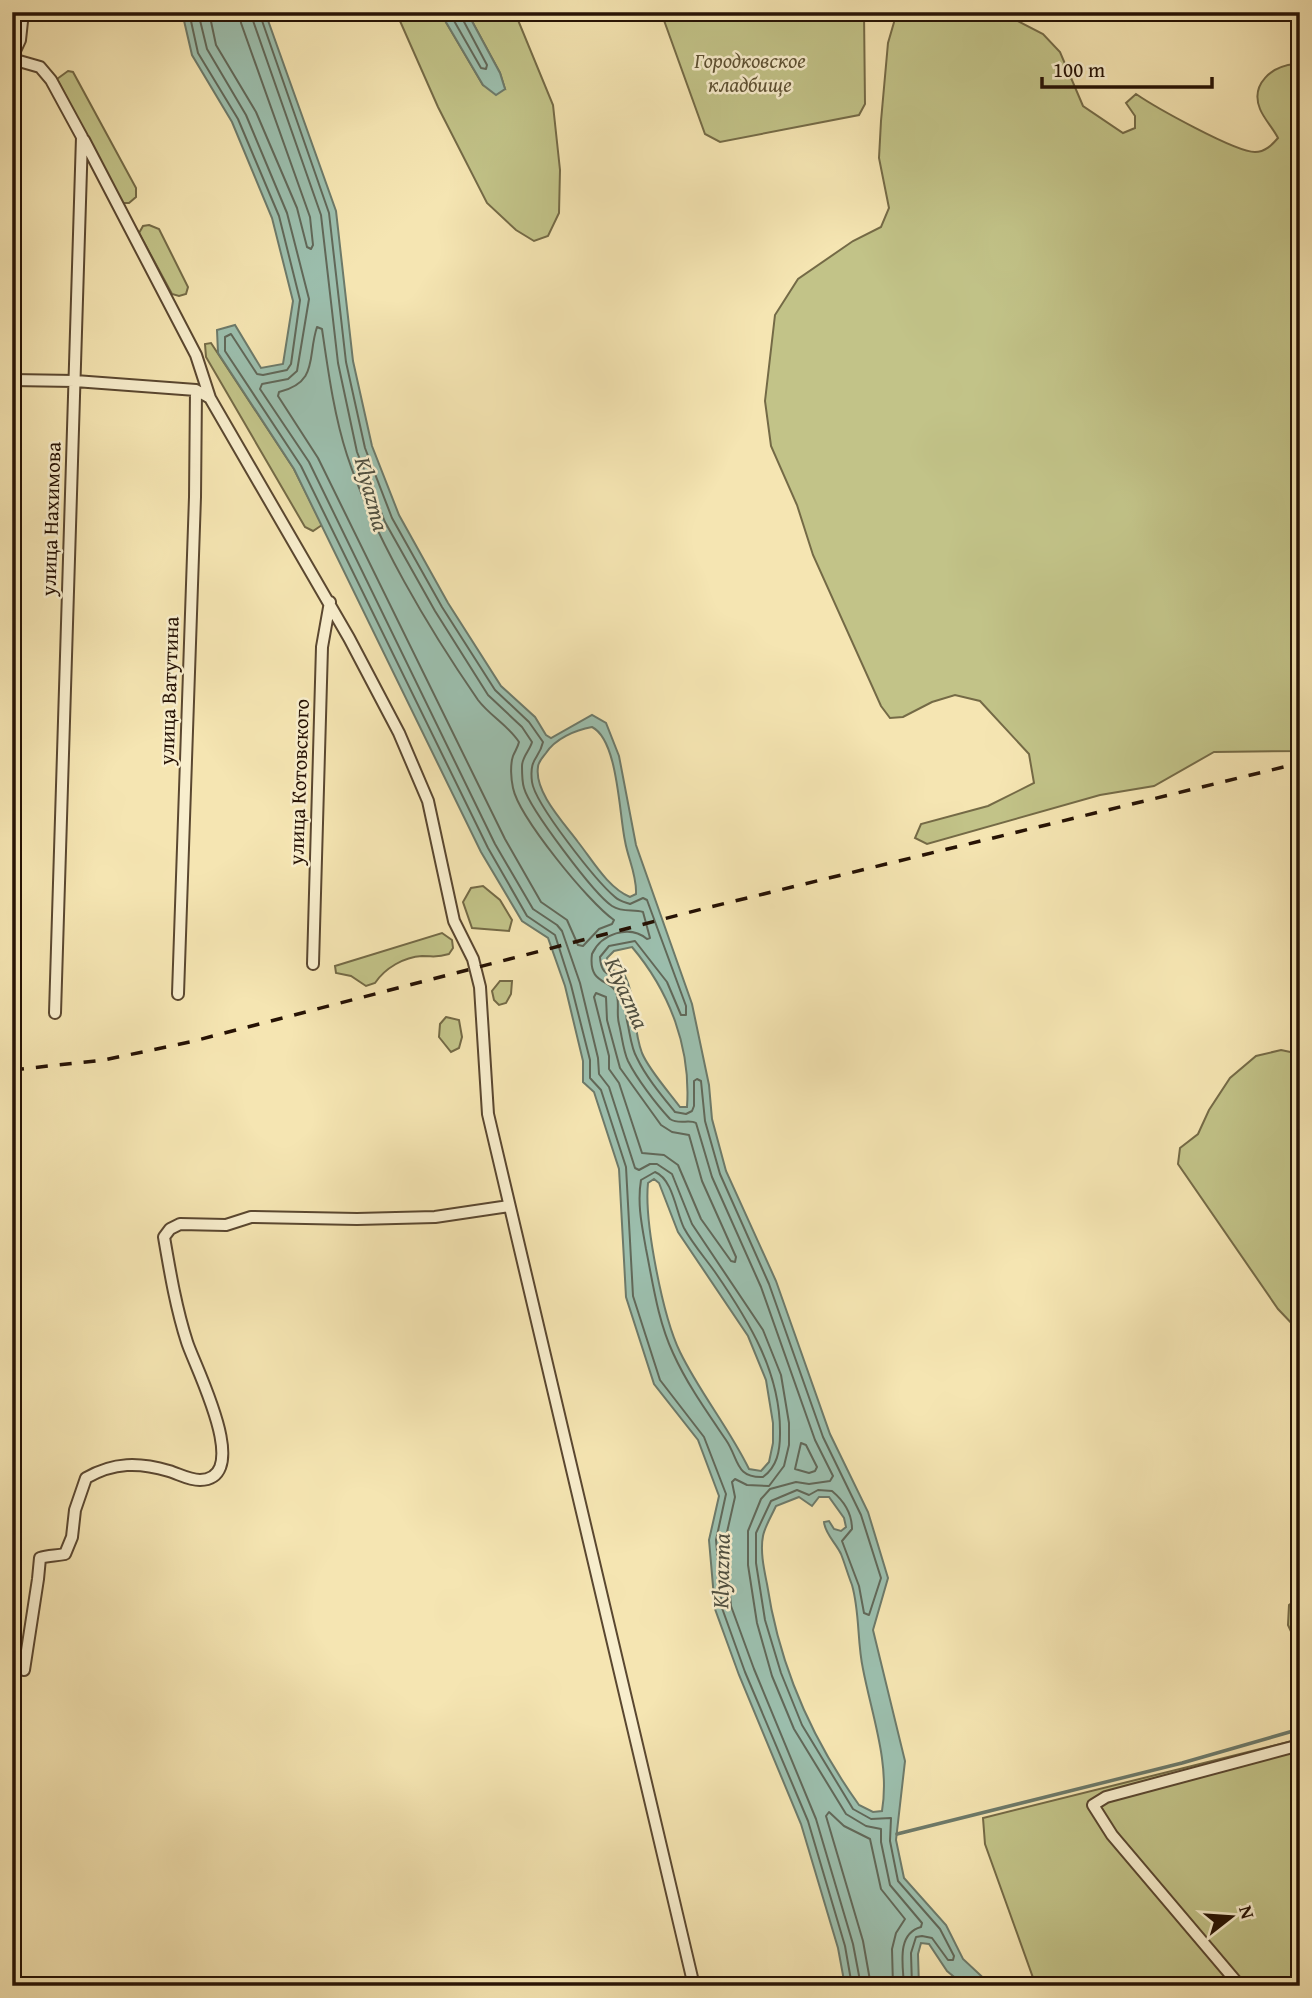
<svg xmlns="http://www.w3.org/2000/svg" width="1312" height="1998" font-family="'Gentium Book Plus',serif">
	<style>
		.green { fill: #c2c388; stroke: #746a46; stroke-width: 2 }
		.water { fill: #9cbfae; stroke: #6d7a6a; stroke-width: 2; fill-rule: evenodd }
		.lines { fill: none; stroke-linecap: round; stroke-linejoin: round }
		.shore { stroke: #616859; stroke-width: 2 }
		.stream { stroke: #6d7a6a; stroke-width: 3.5 }
		.street-casing { stroke: #5a4730; stroke-width: 14 }
		.street { stroke: #f8eecd; stroke-width: 10 }
		.rail { stroke: #261204; stroke-width: 3.5; stroke-dasharray: 12 12; stroke-linecap: butt }
		.labels { text-anchor: middle; stroke-width: 5; stroke-linejoin: round; paint-order: stroke }
		.park-label { font-size: 21px; font-style: italic; fill: #5d5032; stroke: #f8eecd }
		.street-label { font-size: 21px; fill: #261204; stroke: #f8eecd }
		.water-label { font-size: 23px; font-style: italic; fill: #4f4f40; stroke: #f8eecd }
	</style>
	<rect width="100%" height="100%" fill="#f5e5b2"/>
	<filter id="stains"><feTurbulence type="fractalNoise" baseFrequency=".00286" numOctaves="4"/><feColorMatrix values="0 0 0 0 .2 0 0 0 0 .09 0 0 0 0 .02 0 0 0 .5 -.17"/></filter>
	<radialGradient id="worn" r=".72"><stop offset=".6" stop-color="#630" stop-opacity="0"/><stop offset="1" stop-color="#630" stop-opacity=".3"/></radialGradient>
	<!-- green -->
	<path class="green" d="M 396,12 L 440,12 L 483,85 L 505,89 L 500,73 L 467,12 L 512,12 L 518,20 L 553,105 L 560,170 L 559,213 L 548,236 L 534,241 L 516,230 L 487,203 L 438,107 Z
		M 661,12 L 864,12 L 865,104 L 859,115 L 720,142 L 705,134 Z
		M 897,12 L 1000,12 L 1043,34 L 1060,52 L 1083,106 L 1123,133 L 1135,128 L 1135,116 L 1126,103 L 1136,94 C 1155,107 1235,152 1255,152 C 1265,152 1272,145 1278,138 C 1273,128 1264,119 1260,109 C 1250,84 1272,66 1295,64 L 1300,67 L 1300,751 L 1214,752 L 1154,786 L 1100,795 L 927,844 L 915,838 L 921,824 L 988,806 L 1034,783 L 1029,754 L 980,701 L 955,695 L 932,702 L 903,717 L 890,718 L 881,706 L 813,555 L 797,505 L 771,446 L 765,401 L 775,315 L 798,279 L 853,241 L 881,227 L 889,208 L 879,158 L 881,121 L 888,43 Z
		M 68,71 L 73,72 L 136,188 L 136,197 L 129,203 L 122,203 L 57,79 Z
		M 149,225 L 159,229 L 188,287 L 186,294 L 179,296 L 172,294 L 139,233 L 143,226 Z
		M 211,343 L 294,469 L 322,525 L 313,531 L 305,527 L 206,357 L 205,344 Z
		M 483,886 L 500,900 L 512,920 L 509,931 L 472,928 L 463,902 L 471,888 Z
		M 442,933 L 452,940 L 453,948 L 449,954 C 436,958 434,956 422,956 C 404,957 385,968 375,983 L 366,986 L 351,976 L 336,973 L 335,966 Z
		M 500,981 L 512,981 L 511,994 L 506,1003 L 499,1005 L 494,1000 L 492,991 Z
		M 446,1017 L 459,1020 L 462,1037 L 459,1048 L 451,1052 L 439,1037 L 440,1024 Z
		M 1281,1050 L 1300,1054 L 1300,1328 L 1296,1328 L 1278,1309 L 1178,1164 L 1180,1148 L 1198,1134 L 1209,1110 L 1230,1078 L 1256,1056 Z
		M 1300,1597 L 1300,1651 L 1288,1625 L 1289,1605 Z
		M 1300,1739 L 1300,1986 L 1036,1986 L 985,1844 L 983,1818 Z"/>
	<!-- water -->
	<path class="water" d="M 182,12 L 265,12 L 336,211 L 353,361 L 372,446 L 399,515 L 448,603 L 501,686 L 535,717 L 546,735 L 551,738 L 592,715 L 606,723 L 619,756 L 636,845 L 692,1004 L 709,1085 L 712,1119 L 726,1171 L 776,1281 L 830,1434 L 868,1512 L 888,1578 L 873,1630 L 905,1761 L 896,1840 L 904,1878 L 946,1925 L 963,1959 L 992,1986 L 965,1986 L 947,1971 L 929,1944 L 921,1943 L 918,1954 L 919,1986 L 845,1986 L 838,1948 L 801,1824 L 739,1675 L 715,1609 L 709,1540 L 719,1496 L 698,1440 L 654,1384 L 626,1297 L 619,1169 L 594,1092 L 583,1082 L 583,1061 L 565,986 L 548,938 L 522,921 L 481,852 L 294,469 L 218,353 L 217,330 L 235,325 L 261,368 L 283,364 L 293,301 L 272,218 L 232,122 L 192,55 ZM 592,727 C 618,740 619,813 625,841 C 628,859 637,875 636,894 L 630,897 C 608,888 593,861 578,842 C 564,823 534,792 538,767 C 538,762 543,757 546,753 C 555,739 575,730 592,727 ZM 632,947 C 670,992 691,1048 687,1107 L 680,1107 C 669,1092 649,1070 642,1053 C 632,1027 637,999 624,974 L 610,969 L 607,958 L 614,951 ZM 654,1179 L 659,1183 L 678,1232 L 748,1336 L 766,1380 L 773,1423 L 773,1443 L 769,1462 L 761,1471 L 749,1469 C 729,1428 700,1393 680,1352 C 663,1317 644,1222 648,1183 ZM 799,1497 L 812,1506 L 819,1497 L 829,1497 L 844,1518 L 846,1527 L 841,1531 L 834,1529 L 829,1521 L 824,1522 C 825,1534 836,1543 841,1554 C 845,1564 848,1575 852,1585 C 860,1613 857,1642 863,1669 C 872,1716 890,1763 882,1811 L 873,1812 L 859,1805 C 811,1738 779,1664 767,1584 C 764,1569 760,1551 763,1536 C 765,1526 772,1515 776,1506 Z
		M 440,12 L 467,12 L 500,73 L 505,89 L 496,95 L 483,85 Z"/>
	<g class="lines">
		<!-- shore -->
		<path class="shore" d="M 189,12 L 198,53 L 238,119 L 279,216 L 300,300 L 291,364 L 287,370 L 263,375 L 257,374 L 231,334 L 225,337 L 225,351 L 301,466 L 488,848 L 527,916 L 555,935 L 571,985 L 590,1060 L 590,1078 L 601,1090 L 626,1167 L 633,1296 L 660,1380 L 704,1437 L 726,1494 L 716,1540 L 722,1608 L 745,1672 L 808,1821 L 845,1946 L 852,1986
			M 198,12 L 207,49 L 246,115 L 287,213 L 309,299 L 297,371 L 288,379 L 262,384 L 260,389 L 309,462 L 495,844 L 533,909 L 557,925 L 562,931 L 580,983 L 598,1058 L 599,1074 L 609,1087 L 635,1168 L 639,1170 L 650,1164 L 657,1164 L 672,1174 L 692,1224 L 763,1330 L 781,1375 L 789,1423 L 789,1445 L 784,1466 L 769,1486 L 747,1485 L 735,1479 L 732,1482 L 735,1497 L 725,1541 L 731,1606 L 754,1669 L 816,1819 L 853,1944 L 861,1986
			M 209,12 L 216,45 L 256,112 L 297,208 L 307,247 L 311,249 L 313,245 L 310,217 L 241,23 L 240,12
			M 250,12 L 321,215 L 338,363 L 357,452 L 385,522 L 435,611 L 488,695 L 522,727 L 532,742 C 530,750 522,757 522,766 C 522,773 522,782 524,788 C 530,809 594,894 612,906 C 623,913 633,909 643,912 L 650,938 L 647,939 C 629,924 601,934 592,954 C 588,985 610,979 616,992 C 620,1002 616,1013 619,1024 C 622,1036 623,1050 628,1061 C 637,1079 656,1104 670,1119 C 679,1125 689,1119 696,1123 L 712,1177 L 761,1287 L 815,1440 L 833,1476 L 830,1481 L 809,1484 L 796,1482 L 770,1489 L 761,1499 L 748,1531 L 748,1565 L 757,1623 L 772,1676 L 794,1729 L 846,1814 L 866,1826 L 881,1829 L 881,1842 L 890,1885 L 922,1923 L 921,1927 C 896,1934 903,1965 904,1986
			M 259,12 L 329,213 L 346,362 L 365,448 L 392,518 L 442,607 L 495,690 L 529,722 L 543,742 C 539,760 529,757 532,782 C 535,804 596,881 615,897 C 619,901 624,902 630,904 L 643,898 L 647,900 L 686,1006 L 686,1015 L 681,1015 L 667,982 L 635,941 L 609,946 L 600,957 C 601,981 617,971 624,989 C 628,1000 625,1010 627,1021 C 630,1033 631,1048 637,1058 C 646,1077 662,1096 675,1112 L 686,1114 L 692,1111 L 694,1106 L 694,1081 L 697,1079 L 701,1081 L 705,1121 L 720,1174 L 769,1284 L 823,1437 L 861,1515 L 881,1578 L 869,1615 L 864,1613 L 859,1586 L 842,1541 L 852,1529 C 852,1513 844,1501 832,1491 L 818,1490 L 809,1495 L 797,1490 L 771,1501 L 756,1533 L 756,1563 L 765,1620 L 781,1673 L 802,1725 L 853,1809 L 871,1819 L 891,1818 L 890,1841 L 898,1881 L 940,1929 L 954,1956 L 953,1960 L 948,1960 L 932,1938 L 922,1936 L 916,1937 L 911,1953 L 912,1986
			M 449,12 L 481,68 L 486,69 L 487,65 L 462,18 L 462,12
			M 317,327 L 322,329 C 328,370 334,415 347,455 C 374,537 429,629 478,700 C 490,716 508,725 519,742 C 518,747 515,751 513,756 C 510,765 511,779 513,788 C 519,817 589,903 614,920 L 612,924 L 599,929 L 583,946 L 578,945 L 567,920 L 541,902 L 505,839 L 318,458 L 278,396 L 279,392 C 319,382 307,357 317,327 Z
			M 596,993 L 606,997 L 607,1020 L 620,1068 L 661,1125 L 672,1132 L 689,1135 L 702,1181 L 736,1257 L 735,1262 L 731,1261 L 701,1219 L 678,1165 L 664,1155 L 642,1153 L 619,1083 L 609,1069 L 609,1056 L 594,997 Z
			M 655,1172 C 673,1179 676,1212 684,1228 C 692,1243 705,1258 715,1272 C 749,1321 781,1373 780,1434 C 780,1451 777,1467 763,1477 C 735,1478 739,1459 726,1440 C 707,1412 687,1384 673,1353 C 658,1321 653,1284 646,1249 C 642,1226 637,1204 641,1180 Z
			M 801,1443 L 806,1445 L 817,1467 L 815,1471 L 809,1473 L 795,1469 Z
			M 871,1986 L 863,1941 L 826,1816 L 829,1812 L 844,1826 L 870,1839 L 881,1889 L 905,1919 L 896,1933 L 892,1949 L 893,1986"/>
		<!-- stream -->
		<path class="stream" d="M 897,1834 L 1182,1763 L 1300,1729"/>
		<!-- street casing -->
		<g class="street-casing">
			<path id="street" d="M 12,57 L 20,40 L 23,12
				M 12,59 L 40,67 L 51,80 L 82,137 L 55,1013
				M 84,140 L 196,355 L 210,398
				M 12,380 L 75,381 L 196,390 L 210,398 L 349,638 L 399,733 L 428,801 L 454,921 L 473,959 L 480,987 L 488,1114 L 694,1986
				M 313,964 L 322,647 L 330,602
				M 178,994 L 195,497 L 196,390
				M 24,1670 L 38,1579 L 40,1558 C 48,1555 56,1556 65,1554 L 72,1537 L 75,1510 L 86,1478 C 114,1462 139,1462 169,1471 C 179,1474 189,1480 200,1480 C 254,1479 194,1365 187,1342 C 176,1308 170,1272 164,1237 L 170,1229 L 180,1224 L 226,1225 L 251,1217 L 357,1219 L 435,1217 L 509,1206
				M 1240,1986 L 1112,1835 L 1093,1805 L 1106,1797 L 1300,1745"/>
		</g>
		<!-- street -->
		<use href="#street" class="street"/>
		<!-- rail -->
		<path class="rail" d="M 12,1070 L 104,1060 L 190,1042 L 702,909 L 1300,763"/>
	</g>
	<g class="labels">
		<!-- park labels -->
		<g class="park-label">
			<text x="750" y="68">Городковское<tspan x="750" dy="24">кладбище</tspan></text>
		</g>
		<!-- street labels -->
		<g class="street-label">
			<text transform="translate(51 519) rotate(-88)" y="7">улица Нахимова</text>
			<text transform="translate(169 691) rotate(-88)" y="7">улица Ватутина</text>
			<text transform="translate(299 782) rotate(-88)" y="7">улица Котовского</text>
		</g>
		<!-- water labels -->
		<g class="water-label">
			<text transform="translate(372 494) rotate(75)" y="8">Klyazma</text>
			<text transform="translate(627 993) rotate(66)" y="8">Klyazma</text>
			<text transform="translate(721 1571) rotate(-89)" y="8">Klyazma</text>
		</g>
	</g>
	<!-- margin -->
	<rect width="1312" height="1998" fill="none" stroke="#f5e5b2" stroke-width="42"/>
	<rect x="14" y="14" width="1284" height="1970" fill="none" stroke="#261204" stroke-width="3.5"/>
	<rect x="21" y="21" width="1270" height="1956" fill="none" stroke="#261204" stroke-width="2"/>
	<!-- north arrow -->
	<g transform="translate(1231 1917) rotate(73)" stroke="#f8eecd" stroke-width="5" paint-order="stroke">
	<path d="M0-5L12 26L0 18L-12 26Z" fill="#261204"/>
	<text y="-10" font-size="19" font-weight="bold" text-anchor="middle" fill="#261204">N</text>
	</g>
	<!-- scale -->
	<path d="M1042 77v10h170v-10" fill="none" stroke="#261204" stroke-width="3.5"/>
	<text x="1053" y="77" font-size="21" fill="#261204" stroke="#f8eecd" stroke-width="5" paint-order="stroke">100 m</text>
	<rect width="100%" height="100%" filter="url(#stains)"/>
	<rect width="100%" height="100%" fill="url(#worn)"/>
</svg>
